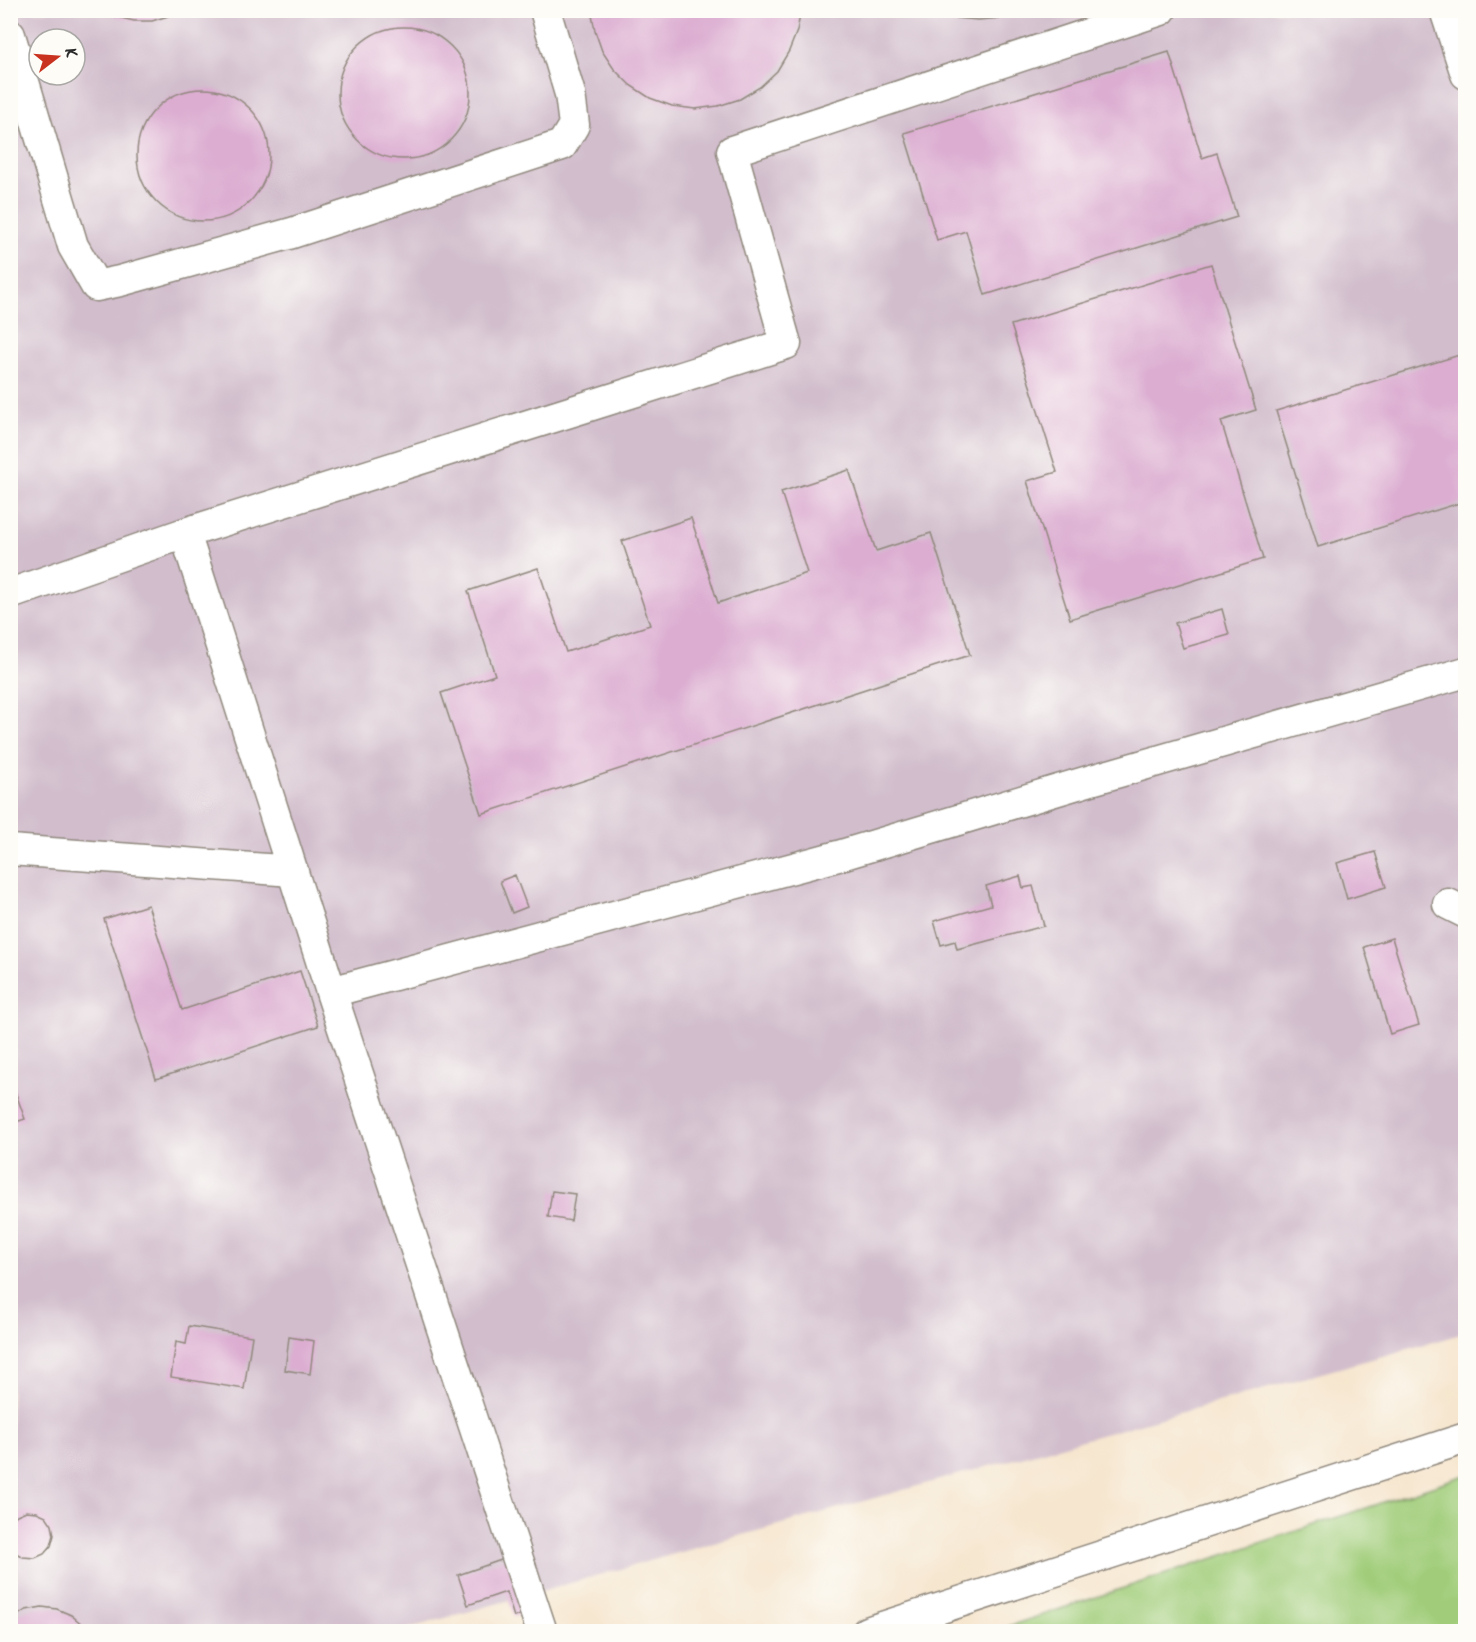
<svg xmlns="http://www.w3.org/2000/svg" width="1476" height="1642" font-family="Kalam,sans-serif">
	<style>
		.industrial { fill: #d1bdcc; fill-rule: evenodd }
		.green { fill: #a1cd7a; stroke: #667c52; stroke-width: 1.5 }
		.building { fill: #dcadd1 }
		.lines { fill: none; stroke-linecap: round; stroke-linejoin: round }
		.minor-casing { stroke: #90887d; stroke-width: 33 }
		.minor { stroke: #fff; stroke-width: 30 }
	</style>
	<rect width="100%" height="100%" fill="#fdfcf7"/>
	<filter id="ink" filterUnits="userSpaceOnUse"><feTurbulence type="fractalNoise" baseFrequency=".0167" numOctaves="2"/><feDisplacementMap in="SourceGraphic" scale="12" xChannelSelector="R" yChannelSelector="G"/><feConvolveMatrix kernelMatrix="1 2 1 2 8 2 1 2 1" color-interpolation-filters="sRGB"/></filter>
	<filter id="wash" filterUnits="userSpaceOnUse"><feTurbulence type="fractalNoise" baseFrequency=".008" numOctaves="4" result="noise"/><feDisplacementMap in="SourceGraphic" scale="24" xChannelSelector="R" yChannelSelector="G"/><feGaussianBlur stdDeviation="1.35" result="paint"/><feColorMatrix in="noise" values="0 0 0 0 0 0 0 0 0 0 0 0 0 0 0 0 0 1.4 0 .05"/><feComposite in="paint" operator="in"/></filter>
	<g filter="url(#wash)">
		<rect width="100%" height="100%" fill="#f6e6cf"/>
		<!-- industrial -->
		<path class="industrial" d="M 11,11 L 1465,11 L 1465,1333 L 399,1631 L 11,1632 ZM 39,39 L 75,39 L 75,75 L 39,75 Z"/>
		<!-- green -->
		<path class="green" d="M 1465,1475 L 1465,1631 L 1012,1632 L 1009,1626 Z"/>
		<g id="blocks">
			<!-- building -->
			<path class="building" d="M 104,10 L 176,10 L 168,16 L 152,21 L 134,21 L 117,17 Z
				M 591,10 L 801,10 L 797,31 L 789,51 L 777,71 L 760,87 L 740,99 L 718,106 L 695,109 L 672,106 L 650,98 L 630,85 L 614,69 L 602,51 L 595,31 Z
				M 1022,10 L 1001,18 L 978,20 L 955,18 L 936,11 Z
				M338 93a66 66 0 1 1 132 0a66 66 0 1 1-132 0Z
				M 1169,52 L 1202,158 L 1217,153 L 1237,217 L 985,295 L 966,231 L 937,240 L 904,133 Z
				M137 155a66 66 0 1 1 132 0a66 66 0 1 1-132 0Z
				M 1211,264 L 1256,410 L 1221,421 L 1263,559 L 1070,619 L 1027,481 L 1057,472 L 1011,325 Z
				M 1466,353 L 1466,501 L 1318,547 L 1276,411 Z
				M 849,470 L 876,551 L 931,533 L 970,655 L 481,814 L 441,693 L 495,675 L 468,591 L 538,568 L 566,652 L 650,625 L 622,541 L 691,518 L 718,603 L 807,573 L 781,492 Z
				M 1222,609 L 1229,635 L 1183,648 L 1175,623 Z
				M 1375,852 L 1386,887 L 1347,899 L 1337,863 Z
				M 515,875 L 527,907 L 512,913 L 500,881 Z
				M 1020,876 L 1023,888 L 1033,886 L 1044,926 L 957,949 L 955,941 L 941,945 L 934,921 L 991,905 L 986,886 Z
				M 148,905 L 182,1010 L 300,971 L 318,1026 L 156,1079 L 104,919 Z
				M 1392,938 L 1419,1025 L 1390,1034 L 1364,947 Z
				M 10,1077 L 25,1119 L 10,1124 Z
				M 552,1191 L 575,1194 L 571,1221 L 548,1217 Z
				M 189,1326 L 252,1336 L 244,1389 L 171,1377 L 176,1342 L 186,1344 Z
				M 289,1337 L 314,1341 L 310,1374 L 285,1370 Z
				M 26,1511 L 37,1512 L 46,1516 L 52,1525 L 54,1535 L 51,1546 L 44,1554 L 35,1558 L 23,1557 L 14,1552 L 10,1547 L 10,1521 L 17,1515 Z
				M 507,1558 L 526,1613 L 514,1617 L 506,1592 L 468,1605 L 458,1575 Z
				M 42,1607 L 57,1609 L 71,1615 L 83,1625 L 88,1632 L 10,1632 L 10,1621 L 14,1617 L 26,1610 Z"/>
		</g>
	</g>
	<g filter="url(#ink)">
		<use href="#blocks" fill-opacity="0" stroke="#90887d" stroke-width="1.5"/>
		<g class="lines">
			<!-- minor casing -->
			<g class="minor-casing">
				<path id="minor" d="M 1445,10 L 1466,74
					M 10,35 L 73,246 L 96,286 L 120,281 L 292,233 L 562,145 L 574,125 L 570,94 L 545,10
					M 185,533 L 331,992 L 542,1632
					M 10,594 L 185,533 L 786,344 L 732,151 L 1161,10
					M 10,850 L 293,871
					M 1448,904 L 1466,913
					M 331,992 L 838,856 L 1088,781 L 1466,672
					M 867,1632 L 1466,1438"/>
			</g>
			<!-- minor -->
			<use href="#minor" class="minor"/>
		</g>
	</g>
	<!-- margin -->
	<rect width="1476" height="1642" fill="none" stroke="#fdfcf7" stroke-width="36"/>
	<!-- north arrow -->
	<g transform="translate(57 57) rotate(73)"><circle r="28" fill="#fdfcf7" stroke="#a9a8a5" stroke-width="1.5"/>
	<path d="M0-4.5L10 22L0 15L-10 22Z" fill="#c8321e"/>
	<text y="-9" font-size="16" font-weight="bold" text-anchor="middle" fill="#2b2b2b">K</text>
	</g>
</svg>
